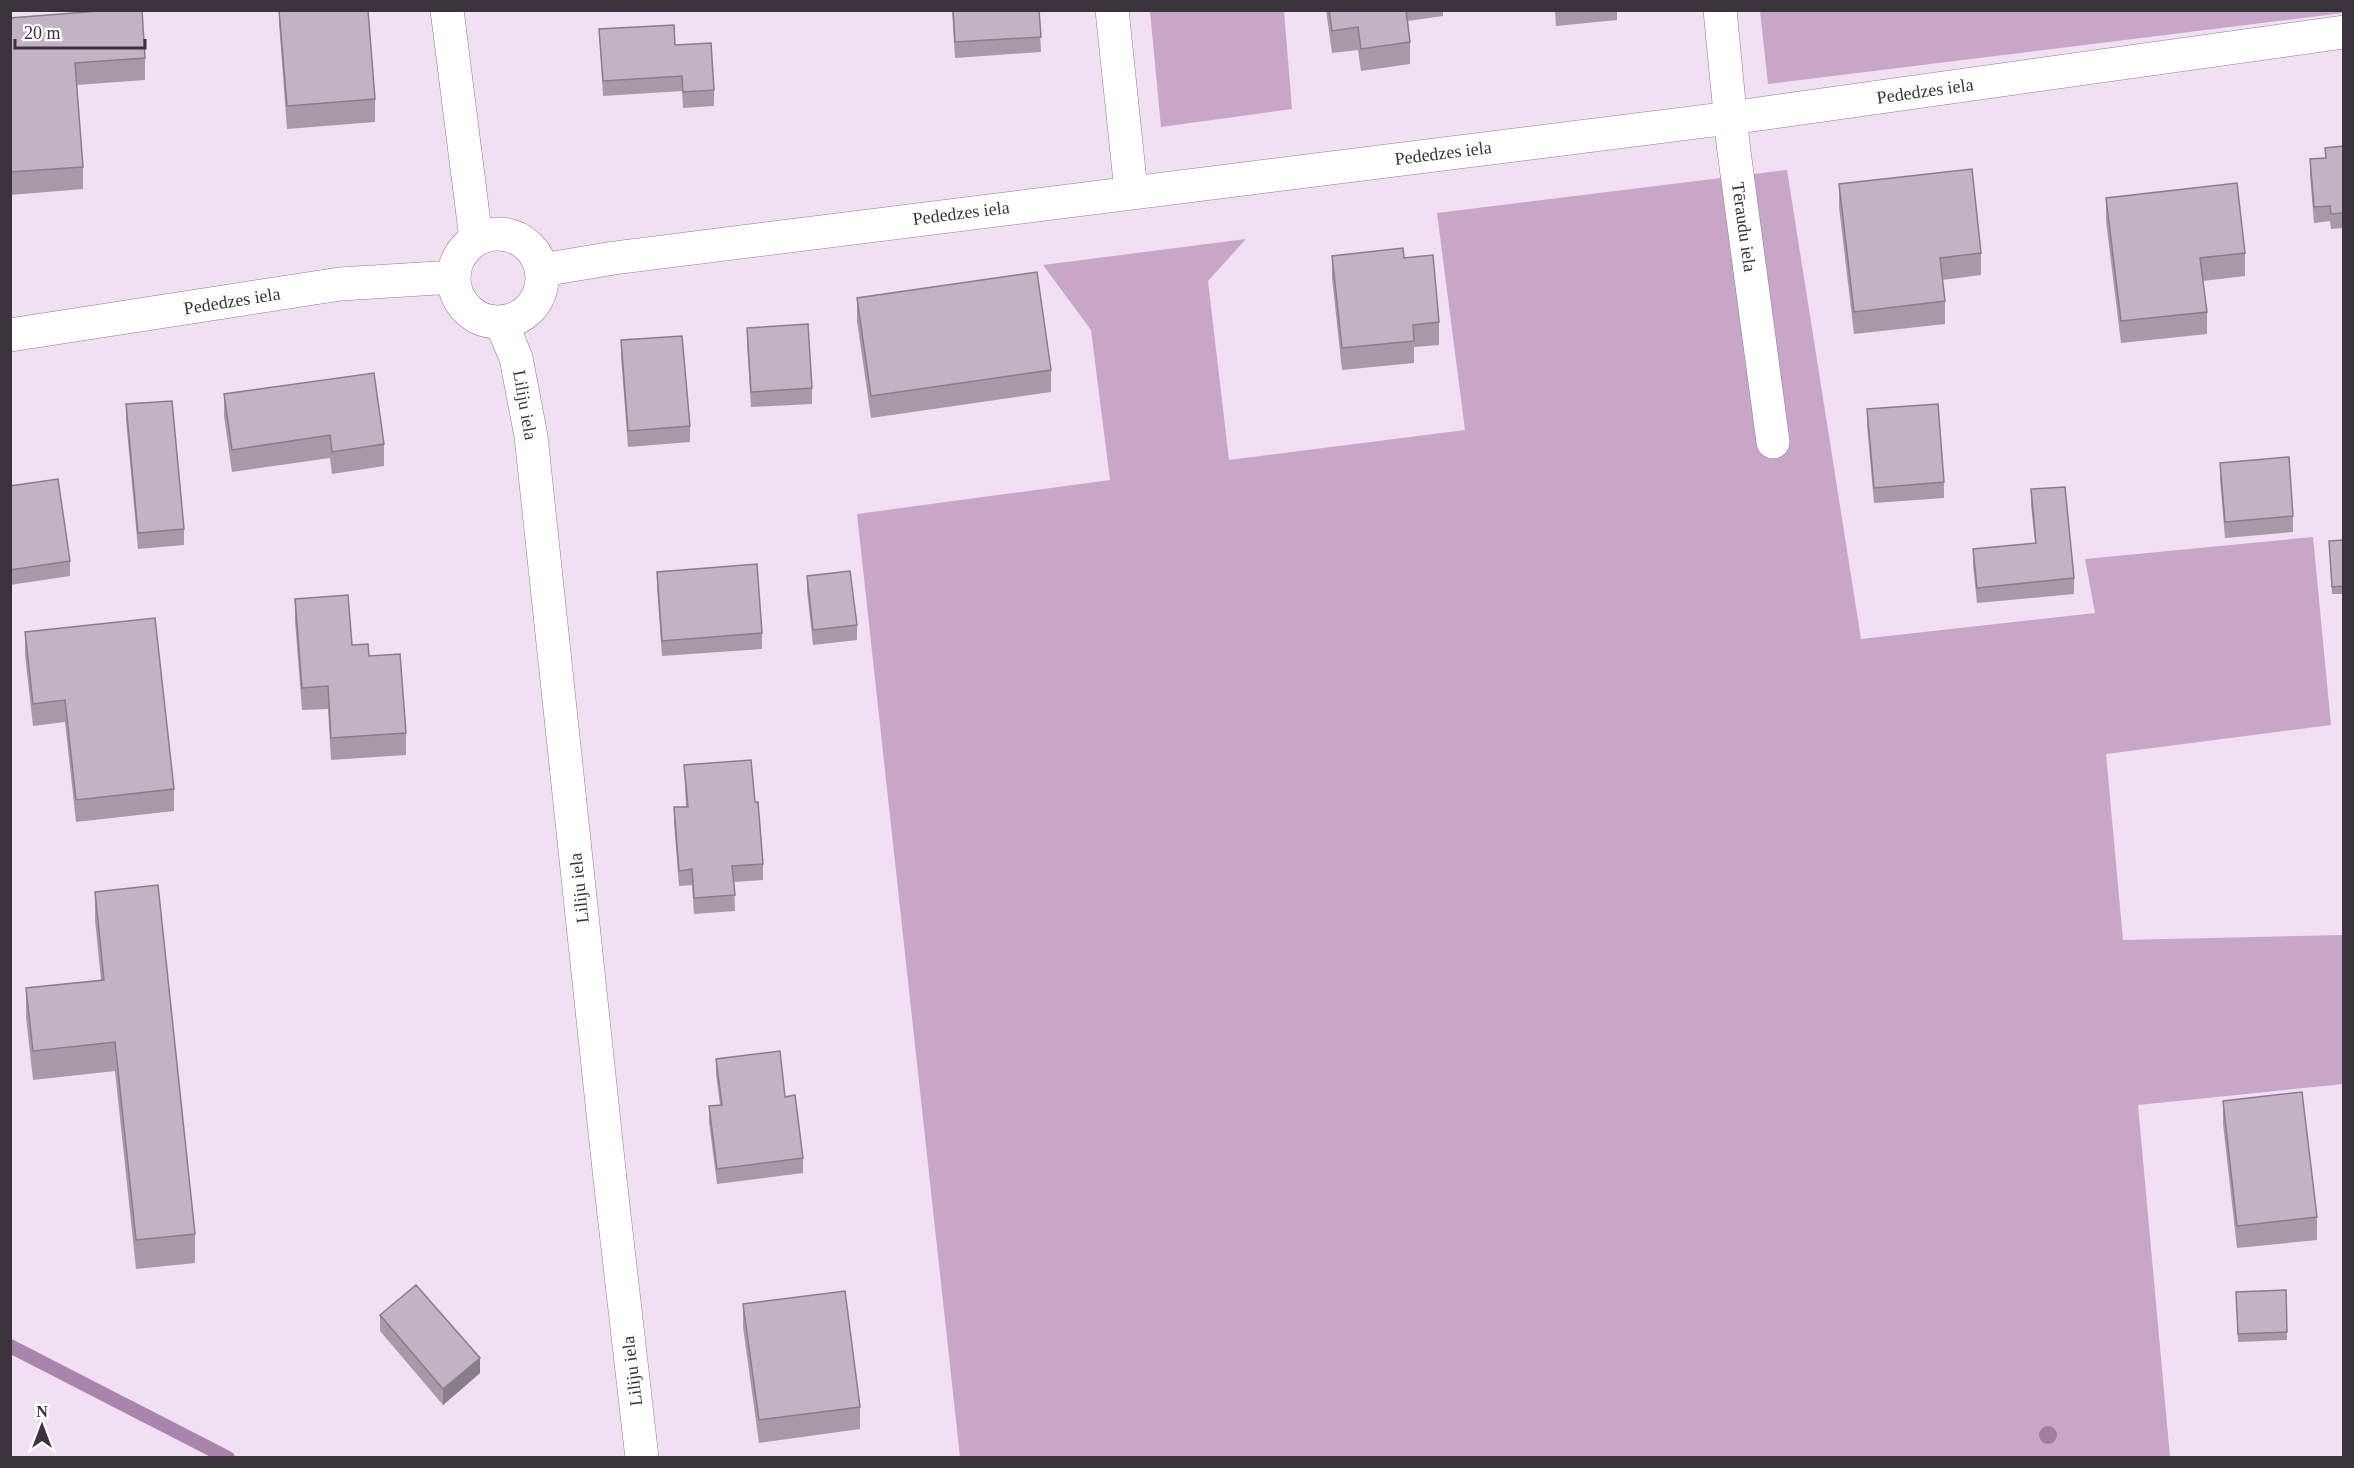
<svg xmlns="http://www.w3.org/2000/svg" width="2354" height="1468" font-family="Georgia,serif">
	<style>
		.green { fill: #c7a6c9 }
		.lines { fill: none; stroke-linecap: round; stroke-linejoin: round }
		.stream { stroke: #a984ac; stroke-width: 14 }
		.street-casing { stroke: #8e7e8f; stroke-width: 34 }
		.street { stroke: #fff; stroke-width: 33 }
		.tree { fill: #a07ea2 }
		.wall { fill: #a899a9 }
		.shaded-wall { fill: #887d89 }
		.building { fill: #c3b2c4; stroke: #887d89; stroke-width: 1.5 }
		.labels { text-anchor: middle; stroke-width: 4.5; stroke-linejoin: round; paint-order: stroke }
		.street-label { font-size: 18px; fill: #3a333b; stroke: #fff }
	</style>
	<rect width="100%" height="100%" fill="#f1dff2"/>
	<!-- green -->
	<path class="green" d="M 2343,10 L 2343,13 L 1768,84 L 1760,11 Z
		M 1150,11 L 1284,11 L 1292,109 L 1161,127 Z
		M 1787,170 L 1861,639 L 2095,613 L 2085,559 L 2313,537 L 2331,725 L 2106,754 L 2123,940 L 2343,935 L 2343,1084 L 2138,1105 L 2170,1457 L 960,1457 L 857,514 L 1110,480 L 1091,330 L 1043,265 L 1246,239 L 1208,281 L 1229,460 L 1465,430 L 1437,213 Z"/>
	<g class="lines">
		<!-- stream -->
		<path class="stream" d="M 10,1346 L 228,1458"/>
		<!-- street casing -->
		<g class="street-casing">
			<path id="street" d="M 447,10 L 476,239
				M 1112,10 L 1131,191
				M 1720,10 L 1733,144 L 1773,442
				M454 278a44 44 0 1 1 88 0a44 44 0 1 1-88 0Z
				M 542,270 L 614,258 L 1730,118 L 2344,32
				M 501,322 L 516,358 L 531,436 L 610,1179 L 642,1458
				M 10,335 L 340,284 L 454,277"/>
		</g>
		<!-- street -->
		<use href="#street" class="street"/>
	</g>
	<!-- trees -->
	<circle class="tree" cx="2048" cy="1435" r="9"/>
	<!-- wall -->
	<path class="wall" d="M 279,10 L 368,10 L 375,99 L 375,122 L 287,129 L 279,23 Z
		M 952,10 L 1039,10 L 1041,52 L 955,58 Z
		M 1326,10 L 1443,10 L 1443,16 L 1408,21 L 1410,42 L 1410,64 L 1361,71 L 1358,50 L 1332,53 Z
		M 1555,10 L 1617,10 L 1617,20 L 1556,26 Z
		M 10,18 L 145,58 L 145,80 L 77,85 L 83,167 L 83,189 L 10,195 Z
		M 599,29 L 714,90 L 714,106 L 683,108 L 682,91 L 603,96 Z
		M 2343,146 L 2343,228 L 2331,229 L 2330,221 L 2314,223 L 2310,175 L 2310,159 L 2325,158 L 2325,148 Z
		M 1839,184 L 1981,253 L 1981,275 L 1942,280 L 1945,301 L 1945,324 L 1854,334 L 1839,207 Z
		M 2106,198 L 2245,253 L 2245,276 L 2203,281 L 2207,312 L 2207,334 L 2121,343 L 2106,221 Z
		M 1332,256 L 1404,258 L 1439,322 L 1439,345 L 1414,347 L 1414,363 L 1342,370 L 1332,278 Z
		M 857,298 L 1051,370 L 1051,392 L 871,418 L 857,321 Z
		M 747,328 L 812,388 L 812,404 L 751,407 L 747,343 Z
		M 621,340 L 690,426 L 690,442 L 628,447 L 621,356 Z
		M 224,394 L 384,444 L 384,466 L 332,474 L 330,458 L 232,472 L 224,416 Z
		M 126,404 L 184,529 L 184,545 L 138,549 L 126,420 Z
		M 1867,409 L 1944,482 L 1944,498 L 1874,503 L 1867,425 Z
		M 2220,463 L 2293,516 L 2293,532 L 2225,538 L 2220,479 Z
		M 10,486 L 70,561 L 70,576 L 10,585 Z
		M 2031,489 L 2074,578 L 2074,594 L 1977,603 L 1973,565 L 1973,549 L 2035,543 L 2031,505 Z
		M 2343,540 L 2343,594 L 2332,594 L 2329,541 Z
		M 657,572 L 762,633 L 762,649 L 662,656 L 657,587 Z
		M 807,576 L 857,625 L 857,640 L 813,645 L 807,591 Z
		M 295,599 L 352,645 L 369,656 L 406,733 L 406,755 L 331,760 L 328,709 L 302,710 L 295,621 Z
		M 25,632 L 174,789 L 174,811 L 76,822 L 65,722 L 33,726 L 25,655 Z
		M 684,765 L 755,802 L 763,864 L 763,880 L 734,882 L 735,911 L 694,914 L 692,885 L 679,886 L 674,823 L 674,807 L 686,807 Z
		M 95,892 L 195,1234 L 195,1263 L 136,1269 L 115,1071 L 33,1080 L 26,1017 L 26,988 L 101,980 L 95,920 Z
		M 716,1059 L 785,1097 L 803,1158 L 803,1173 L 717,1184 L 709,1122 L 709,1106 L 720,1105 L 716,1074 Z
		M 2223,1101 L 2317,1217 L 2317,1240 L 2237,1248 L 2223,1124 Z
		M 2286,1290 L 2287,1340 L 2238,1342 L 2236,1292 Z
		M 743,1304 L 860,1407 L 860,1429 L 759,1443 L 743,1327 Z
		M 380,1315 L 480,1373 L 443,1405 L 380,1331 Z"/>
	<!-- shaded-wall -->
	<path class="shaded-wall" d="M 480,1358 L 480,1373 L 443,1405 L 443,1389 Z"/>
	<!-- building -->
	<path class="building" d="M 112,10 L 142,10 L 145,58 L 75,63 L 83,167 L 10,172 L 10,18 Z
		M 279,10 L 368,10 L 375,99 L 287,106 Z
		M 953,10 L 1039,10 L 1041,37 L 955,42 Z
		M 1329,10 L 1406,10 L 1410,42 L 1361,49 L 1358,27 L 1332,31 Z
		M 674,25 L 675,45 L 711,43 L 714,90 L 683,92 L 682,76 L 603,81 L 599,29 Z
		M 2343,146 L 2343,213 L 2331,214 L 2330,206 L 2314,207 L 2310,159 L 2326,158 L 2325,148 Z
		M 1972,169 L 1981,253 L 1940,258 L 1945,301 L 1854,312 L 1839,184 Z
		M 2237,183 L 2245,253 L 2200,258 L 2207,312 L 2121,321 L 2106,198 Z
		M 1403,248 L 1404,258 L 1433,255 L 1439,322 L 1413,325 L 1414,341 L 1342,348 L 1332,256 Z
		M 1037,272 L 1051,370 L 871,396 L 857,298 Z
		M 808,324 L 812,388 L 751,392 L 747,328 Z
		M 682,336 L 690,426 L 628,431 L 621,340 Z
		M 374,373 L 384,444 L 332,452 L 330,435 L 232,450 L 224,394 Z
		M 172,401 L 184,529 L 138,533 L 126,404 Z
		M 1938,404 L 1944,482 L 1874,488 L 1867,409 Z
		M 2289,457 L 2293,516 L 2225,522 L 2220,463 Z
		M 58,479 L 70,561 L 10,570 L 10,486 Z
		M 2065,487 L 2074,578 L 1977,588 L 1973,549 L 2036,543 L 2031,489 Z
		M 2343,540 L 2343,586 L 2332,587 L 2329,541 Z
		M 757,564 L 762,633 L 662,641 L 657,572 Z
		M 850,571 L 857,625 L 813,630 L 807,576 Z
		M 348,595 L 352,645 L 368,644 L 369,656 L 400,654 L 406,733 L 331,738 L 328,686 L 302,688 L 295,599 Z
		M 155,618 L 174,789 L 76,800 L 65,700 L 33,704 L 25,632 Z
		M 751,760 L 755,802 L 758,802 L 763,864 L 732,866 L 735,895 L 694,898 L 692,869 L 679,871 L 674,807 L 688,807 L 684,765 Z
		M 158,885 L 195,1234 L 136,1240 L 115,1042 L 33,1051 L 26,988 L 104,980 L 95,892 Z
		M 780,1051 L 785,1097 L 795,1095 L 803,1158 L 717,1169 L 709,1106 L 722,1105 L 716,1059 Z
		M 2302,1092 L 2317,1217 L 2237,1226 L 2223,1101 Z
		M 416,1285 L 480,1358 L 443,1389 L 380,1315 Z
		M 2286,1290 L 2287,1332 L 2238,1334 L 2236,1292 Z
		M 845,1291 L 860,1407 L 759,1420 L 743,1304 Z"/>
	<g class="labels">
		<!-- street labels -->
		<g class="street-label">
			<text transform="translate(1925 91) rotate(-8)" y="6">Pededzes iela</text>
			<text transform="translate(1443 153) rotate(-7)" y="6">Pededzes iela</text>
			<text transform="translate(961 213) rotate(-7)" y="6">Pededzes iela</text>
			<text transform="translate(1744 227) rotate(82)" y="6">Tēraudu iela</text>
			<text transform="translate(232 301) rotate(-9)" y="6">Pededzes iela</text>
			<text transform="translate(525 405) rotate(80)" y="6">Liliju iela</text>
			<text transform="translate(579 888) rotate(-96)" y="6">Liliju iela</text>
			<text transform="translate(632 1371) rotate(-97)" y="6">Liliju iela</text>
		</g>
	</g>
	<!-- border -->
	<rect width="2354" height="1468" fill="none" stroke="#3a333b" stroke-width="24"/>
	<!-- north arrow -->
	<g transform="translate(42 1426)" stroke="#ffffff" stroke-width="4.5" paint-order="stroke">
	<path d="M0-4.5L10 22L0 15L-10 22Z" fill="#3a333b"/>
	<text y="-9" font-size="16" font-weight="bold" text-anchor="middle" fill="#3a333b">N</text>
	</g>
	<!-- scale -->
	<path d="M15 39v9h130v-9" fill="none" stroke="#3a333b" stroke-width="3"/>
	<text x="24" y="39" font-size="18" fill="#3a333b" stroke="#ffffff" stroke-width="4.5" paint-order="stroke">20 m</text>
</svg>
